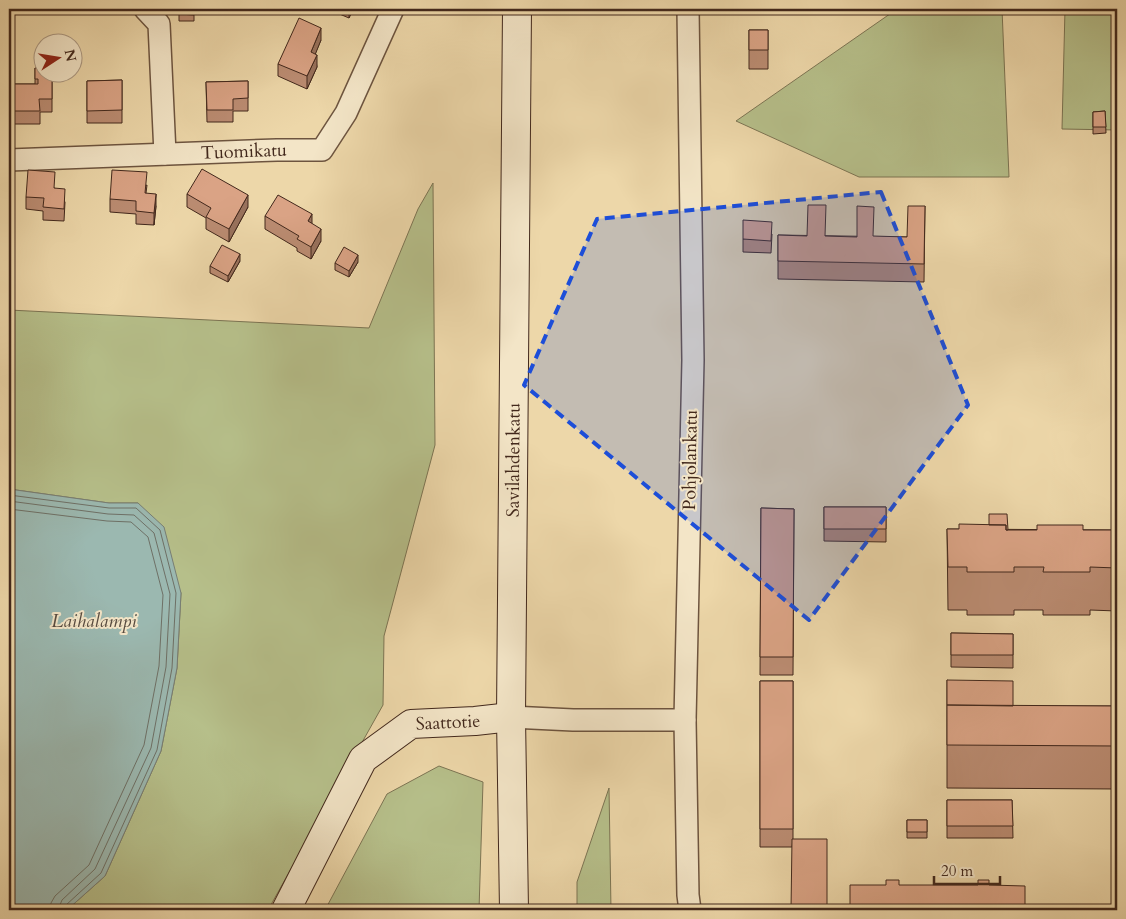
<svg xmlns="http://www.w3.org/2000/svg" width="1126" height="919" font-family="Cardo,serif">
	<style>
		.green { fill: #b6bf8a; stroke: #7c7453 }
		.water { fill: #9bb8b0; stroke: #777e75 }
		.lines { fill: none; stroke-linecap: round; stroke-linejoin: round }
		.shore { stroke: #6e7066; stroke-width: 1 }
		.street-casing { stroke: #6d543f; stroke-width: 24 }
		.secondary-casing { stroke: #42281c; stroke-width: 30 }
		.street { stroke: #f3e5c7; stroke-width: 21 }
		.secondary { stroke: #f3e5c7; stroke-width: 28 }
		.wall { fill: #bb8c72; stroke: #42281c }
		.shaded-wall { fill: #99725d; stroke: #42281c }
		.building { fill: #daa385; stroke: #42281c }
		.marked { fill: #1d4ed8; fill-opacity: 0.2; stroke: #1d4ed8; stroke-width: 4; stroke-dasharray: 10 6; stroke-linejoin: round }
		.labels { text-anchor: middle; stroke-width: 4; stroke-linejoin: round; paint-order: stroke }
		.street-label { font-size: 18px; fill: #42281c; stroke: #f3e5c7 }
		.water-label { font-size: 19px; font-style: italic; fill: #584c41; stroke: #f3e5c7 }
	</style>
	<rect width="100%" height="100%" fill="#edd7a9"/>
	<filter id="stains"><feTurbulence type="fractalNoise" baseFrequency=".004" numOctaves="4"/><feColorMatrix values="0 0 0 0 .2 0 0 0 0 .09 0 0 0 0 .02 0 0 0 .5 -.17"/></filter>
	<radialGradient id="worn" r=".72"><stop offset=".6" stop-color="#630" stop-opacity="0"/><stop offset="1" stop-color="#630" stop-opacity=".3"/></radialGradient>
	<!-- green -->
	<path class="green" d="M 897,9 L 1002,9 L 1009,177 L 859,177 L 736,121 Z
		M 1065,9 L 1117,9 L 1117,130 L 1062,129 Z
		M 433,183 L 435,445 L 384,636 L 383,705 L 268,910 L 67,910 L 105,876 L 161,751 L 177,668 L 181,593 L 138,503 L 109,503 L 9,489 L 9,310 L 369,328 L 418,209 Z
		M 439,766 L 483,782 L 479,910 L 325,910 L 387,794 Z
		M 609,788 L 611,910 L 577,910 L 577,882 Z"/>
	<!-- water -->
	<path class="water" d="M 9,489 L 109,503 L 138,503 L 164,527 L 181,593 L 177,668 L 161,751 L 105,876 L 67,910 L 9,910 Z"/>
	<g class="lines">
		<!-- shore -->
		<path class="shore" d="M 9,495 L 109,508 L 136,508 L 160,530 L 176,593 L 172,668 L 157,750 L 101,873 L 66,905 L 64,910
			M 9,501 L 108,514 L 134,515 L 154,533 L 170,594 L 166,667 L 151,748 L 95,869 L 62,900 L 58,910
			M 9,509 L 107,521 L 131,522 L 148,537 L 163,595 L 159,666 L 144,745 L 89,865 L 55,896 L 51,903 L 50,910"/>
		<!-- street casing -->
		<g class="street-casing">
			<g id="street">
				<path d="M 145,9 L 159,24 L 165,154"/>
				<path d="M 688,9 L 693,360 L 685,720 L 688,895 L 690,910"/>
				<path id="s1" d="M 9,160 L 277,150 L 322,150 L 346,113 L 393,9"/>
				<path d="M 511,717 L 573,720 L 685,720"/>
			</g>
		</g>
		<!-- secondary casing -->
		<g class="secondary-casing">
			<g id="secondary">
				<path id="s2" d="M 286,910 L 363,759 L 411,724 L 475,721 L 511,717"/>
				<path id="s3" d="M 514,910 L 511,717 L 517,9"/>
			</g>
		</g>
		<!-- street -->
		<use href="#street" class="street"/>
		<!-- secondary -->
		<use href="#secondary" class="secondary"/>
	</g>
	<!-- wall -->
	<path class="wall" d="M 179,9 L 194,9 L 194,21 L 179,21 Z
		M 330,9 L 353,9 L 349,18 L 330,10 Z
		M 749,30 L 768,30 L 768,69 L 749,69 Z
		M 321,40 L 315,54 L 317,67 L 307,89 L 278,76 L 278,64 Z
		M 35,68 L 52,72 L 52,112 L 40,112 L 40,124 L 9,124 L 9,84 L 35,84 Z
		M 122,80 L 122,123 L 87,123 L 87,81 Z
		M 248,81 L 248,111 L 233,111 L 233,122 L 207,122 L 206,82 Z
		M 1105,111 L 1106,133 L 1093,134 L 1093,112 Z
		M 147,185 L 146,193 L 156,206 L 154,225 L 136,224 L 136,214 L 110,212 L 110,199 Z
		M 55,188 L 65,202 L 64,221 L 43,220 L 43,211 L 26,209 L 26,197 Z
		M 187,194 L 248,207 L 229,242 L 206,229 L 206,218 L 187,207 Z
		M 925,206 L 924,282 L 778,279 L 778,235 L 907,237 Z
		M 265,216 L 321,241 L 311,259 L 297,251 L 297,248 L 265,229 Z
		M 772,234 L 771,253 L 743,252 L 743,239 Z
		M 240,261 L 228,282 L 210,273 L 210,266 Z
		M 358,262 L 349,277 L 335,270 L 335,263 Z
		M 824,507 L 886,507 L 886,542 L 824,541 Z
		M 761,508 L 794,509 L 793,675 L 760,675 Z
		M 1117,525 L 1117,611 L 1090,610 L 1090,615 L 1043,615 L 1043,610 L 1014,610 L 1014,615 L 967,615 L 967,610 L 948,610 L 947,529 L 1114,530 Z
		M 951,633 L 1013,634 L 1013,668 L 951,667 Z
		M 947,680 L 1013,706 L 1117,706 L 1117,789 L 947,788 Z
		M 760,681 L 793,681 L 793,839 L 792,847 L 760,847 Z
		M 947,800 L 1012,800 L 1013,838 L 947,838 Z
		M 907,820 L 927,820 L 927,838 L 907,838 Z"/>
	<!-- shaded-wall -->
	<path class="shaded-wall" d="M 349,9 L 353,9 L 349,18 Z
		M 321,28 L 321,40 L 311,65 L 311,52 Z
		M 317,55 L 317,67 L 307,89 L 307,76 Z
		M 156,194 L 156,206 L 154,225 L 154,213 Z
		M 248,195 L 248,207 L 229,242 L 229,229 Z
		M 312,214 L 312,227 L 308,221 Z
		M 321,229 L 321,241 L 311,259 L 311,247 Z
		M 240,254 L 240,261 L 228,282 L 228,276 Z
		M 358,255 L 358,262 L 349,277 L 349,271 Z"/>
	<!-- building -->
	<path class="building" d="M 179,9 L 194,9 L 194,15 L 179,14 Z
		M 299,18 L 321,28 L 311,52 L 317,55 L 307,76 L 278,64 Z
		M 749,30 L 768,30 L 768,50 L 749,50 Z
		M 35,68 L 42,68 L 42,72 L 52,72 L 52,99 L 39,99 L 40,111 L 9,111 L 9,84 L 38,84 L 38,79 L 35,79 Z
		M 122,80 L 122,110 L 87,111 L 87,81 Z
		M 248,81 L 248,98 L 233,99 L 233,110 L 207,110 L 206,82 Z
		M 1105,111 L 1106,127 L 1093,127 L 1093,112 Z
		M 202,169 L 248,195 L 229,229 L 206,217 L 211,208 L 187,194 Z
		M 28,170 L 55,172 L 54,188 L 65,189 L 64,209 L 43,207 L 44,198 L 26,197 Z
		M 112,170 L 147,172 L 145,193 L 156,194 L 154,213 L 136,211 L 136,201 L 110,199 Z
		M 278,195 L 312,214 L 308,221 L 321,229 L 311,247 L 297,239 L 299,236 L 265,216 Z
		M 808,205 L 826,205 L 825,236 L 857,237 L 857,206 L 874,207 L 873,236 L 907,237 L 908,206 L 925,206 L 924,264 L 778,261 L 778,235 L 807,236 Z
		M 743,220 L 772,222 L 771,241 L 743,239 Z
		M 222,245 L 240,254 L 228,276 L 210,266 Z
		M 344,247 L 358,255 L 349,271 L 335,263 Z
		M 824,507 L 886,507 L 886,529 L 824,529 Z
		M 761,508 L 794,509 L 793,657 L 760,657 Z
		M 989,514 L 1007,514 L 1008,530 L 1006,530 L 1006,525 L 989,525 Z
		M 959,524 L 1006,525 L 1006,530 L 1037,530 L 1037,525 L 1083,525 L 1083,530 L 1114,530 L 1114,525 L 1117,525 L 1117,568 L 1090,567 L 1090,572 L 1043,572 L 1044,567 L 1014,567 L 1014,572 L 967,572 L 967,567 L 948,567 L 947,529 L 959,529 Z
		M 951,633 L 1013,634 L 1013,655 L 951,655 Z
		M 947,680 L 1013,681 L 1013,706 L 947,705 Z
		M 760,681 L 793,681 L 793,829 L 760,829 Z
		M 947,705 L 1117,706 L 1117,746 L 947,745 Z
		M 947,800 L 1012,800 L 1013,826 L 947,826 Z
		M 907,820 L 927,820 L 927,832 L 907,832 Z
		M 792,839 L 827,839 L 827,910 L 791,910 Z
		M 886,880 L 899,880 L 899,885 L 978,885 L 978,880 L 989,880 L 989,885 L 1025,886 L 1025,910 L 850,910 L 850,885 L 886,885 Z"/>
	<!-- marked area -->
	<path class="marked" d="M 881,192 L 968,405 L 809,620 L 524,385 L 597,219 Z"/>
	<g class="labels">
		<!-- street labels -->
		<g class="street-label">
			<text dy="6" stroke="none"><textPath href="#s1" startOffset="235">Tuomikatu</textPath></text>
			<text dy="6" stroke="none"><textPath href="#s3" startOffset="450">Savilahdenkatu</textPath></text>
			<text transform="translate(690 460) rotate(-89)" y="6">Pohjolankatu</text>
			<text dy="6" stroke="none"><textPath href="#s2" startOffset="266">Saattotie</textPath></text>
		</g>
		<!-- water labels -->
		<g class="water-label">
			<text x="94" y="627">Laihalampi</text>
		</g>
	</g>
	<!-- margin -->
	<rect width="1126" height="919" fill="none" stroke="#edd7a9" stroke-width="30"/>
	<rect x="10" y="10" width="1106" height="899" fill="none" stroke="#42281c" stroke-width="2.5"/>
	<rect x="15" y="15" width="1096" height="889" fill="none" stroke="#42281c"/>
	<!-- north arrow -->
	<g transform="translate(58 58) rotate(78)"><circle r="24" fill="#f3e5c7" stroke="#ac9983"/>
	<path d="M0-4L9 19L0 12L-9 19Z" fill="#8f2418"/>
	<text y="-8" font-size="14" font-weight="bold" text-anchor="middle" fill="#42281c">N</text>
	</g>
	<!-- scale -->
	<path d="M934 876v8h66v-8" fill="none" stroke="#42281c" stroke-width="2.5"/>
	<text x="941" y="876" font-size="15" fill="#42281c" stroke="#f3e5c7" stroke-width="4" paint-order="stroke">20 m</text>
	<rect width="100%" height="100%" filter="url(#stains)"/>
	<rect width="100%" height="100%" fill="url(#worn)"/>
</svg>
